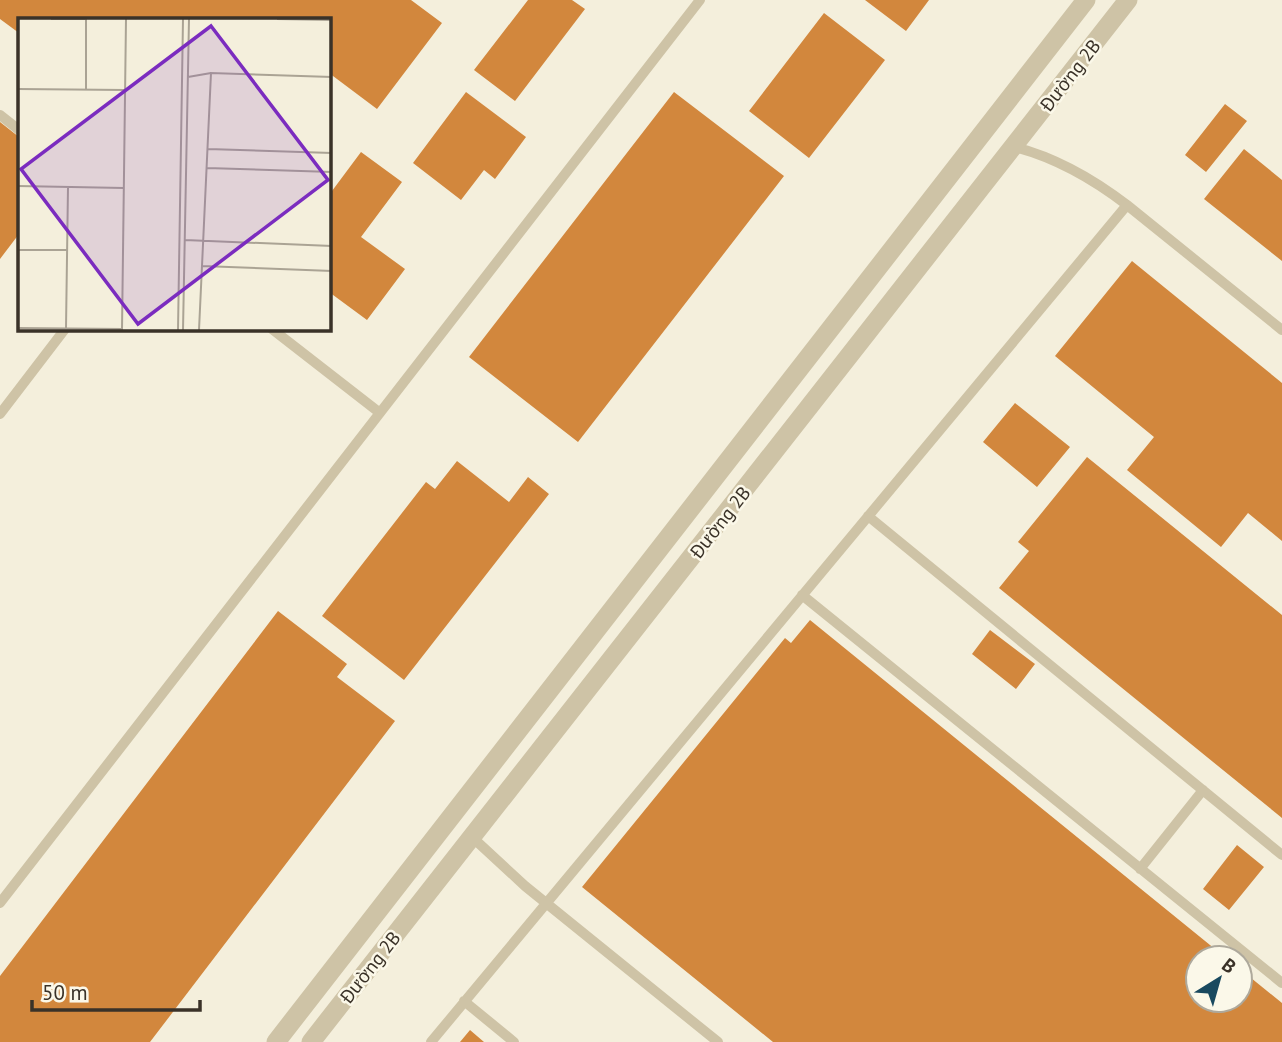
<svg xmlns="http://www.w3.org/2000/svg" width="1282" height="1042" font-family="'PT Sans',sans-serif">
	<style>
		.building { fill: #d2873d }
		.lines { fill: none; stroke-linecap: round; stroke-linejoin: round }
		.lane { stroke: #cec3a6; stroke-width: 10 }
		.street { stroke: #cec3a6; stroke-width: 19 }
		.labels { text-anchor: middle; stroke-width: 5; stroke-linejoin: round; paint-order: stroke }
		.street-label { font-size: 19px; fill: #3a3228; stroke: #fbf8e9 }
		.inset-road { fill: none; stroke: #aaa394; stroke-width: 2 }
		.view { fill: #7b2cbf; fill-opacity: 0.15; stroke: #7b2cbf; stroke-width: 3.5 }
		.inset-edge { fill: none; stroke: #3a3228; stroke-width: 3.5 }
	</style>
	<rect width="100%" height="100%" fill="#f4efdc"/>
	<!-- building -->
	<path class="building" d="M 0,0 L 411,0 L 442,23 L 377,109 L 329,73 L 329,19 L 19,19 L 19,33 L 0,19 Z
		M 528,0 L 572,0 L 585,9 L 515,101 L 474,70 Z
		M 865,0 L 929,0 L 906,31 Z
		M 824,13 L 885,60 L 809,158 L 749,111 Z
		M 466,92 L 526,137 L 495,179 L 484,170 L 461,200 L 413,163 Z
		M 674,92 L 784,176 L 578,442 L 469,357 Z
		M 1225,104 L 1247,121 L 1206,172 L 1185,155 Z
		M 0,122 L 19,137 L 19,234 L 0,259 Z
		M 1244,149 L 1282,180 L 1282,261 L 1204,199 Z
		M 361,152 L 402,182 L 361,237 L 405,269 L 367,320 L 329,292 L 329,195 Z
		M 1132,261 L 1282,383 L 1282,541 L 1248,513 L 1221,547 L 1127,470 L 1154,437 L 1055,356 Z
		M 1015,403 L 1070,447 L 1037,487 L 983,442 Z
		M 1087,457 L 1282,615 L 1282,818 L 999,588 L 1029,551 L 1018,542 Z
		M 457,461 L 509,502 L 528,477 L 549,494 L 404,680 L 322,616 L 426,482 L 435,489 Z
		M 278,611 L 347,664 L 337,677 L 395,721 L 150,1042 L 0,1042 L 0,976 Z
		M 810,620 L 1226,958 L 1198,958 L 1198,1000 L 1240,1000 L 1240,969 L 1282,1003 L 1282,1042 L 773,1042 L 582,887 L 785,638 L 791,643 Z
		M 990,630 L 1035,664 L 1016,689 L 972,654 Z
		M 1237,845 L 1264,867 L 1229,910 L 1203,889 Z
		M 470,1030 L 484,1042 L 460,1042 Z"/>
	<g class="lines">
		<!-- lane -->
		<path class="lane" d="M 0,115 L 19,130
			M 1015,147 C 1057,158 1092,178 1127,205
			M 272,329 L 380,413
			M 0,414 L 65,329
			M 868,516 L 1282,855
			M 802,595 L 1282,983
			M 472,837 L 525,886 L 718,1042
			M 1140,869 L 1203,790
			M 0,903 L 700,0
			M 464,1001 L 514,1042
			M 431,1042 L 1127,205 L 1282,330"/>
		<!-- street -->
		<path class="street" d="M 276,1042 L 1086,0
			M 311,1042 L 1128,0"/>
	</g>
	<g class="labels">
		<!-- street labels -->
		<g class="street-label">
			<text transform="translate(1070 75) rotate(-52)" y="7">Đường 2B</text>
			<text transform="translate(720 522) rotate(-52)" y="7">Đường 2B</text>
			<text transform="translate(370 967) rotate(-52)" y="7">Đường 2B</text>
		</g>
	</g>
	<!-- overview -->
	<g transform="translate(18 18)">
		<rect width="313" height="313" fill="#f4efdc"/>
		<path class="inset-road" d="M 33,1 L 68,1 L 68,72M 259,1 L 314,2M 170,59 L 193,55M 0,71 L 107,72M 190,131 L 314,135M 189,150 L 314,154M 0,168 L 106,170M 167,222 L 314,228M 0,232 L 49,232M 184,248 L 314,253M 0,310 L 104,311M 48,310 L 50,169M 104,312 L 108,1M 160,312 L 165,1M 165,312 L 171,1M 181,312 L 193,55 L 314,59"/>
		<path class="view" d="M 193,8 L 310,162 L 120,306 L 3,151 Z"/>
		<rect width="313" height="313" class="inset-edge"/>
	</g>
	<!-- north arrow -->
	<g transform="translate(1219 979) rotate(37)"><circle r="33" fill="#fbf8e9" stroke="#aea99c" stroke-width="2"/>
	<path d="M0-5L12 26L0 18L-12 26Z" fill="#19495f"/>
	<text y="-10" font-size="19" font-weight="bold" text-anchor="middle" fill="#3a3228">B</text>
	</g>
	<!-- scale -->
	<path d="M32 1000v10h168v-10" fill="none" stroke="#3a3228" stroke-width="3.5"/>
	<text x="42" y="1000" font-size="21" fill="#3a3228" stroke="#fbf8e9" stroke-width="5" paint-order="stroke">50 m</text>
</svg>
